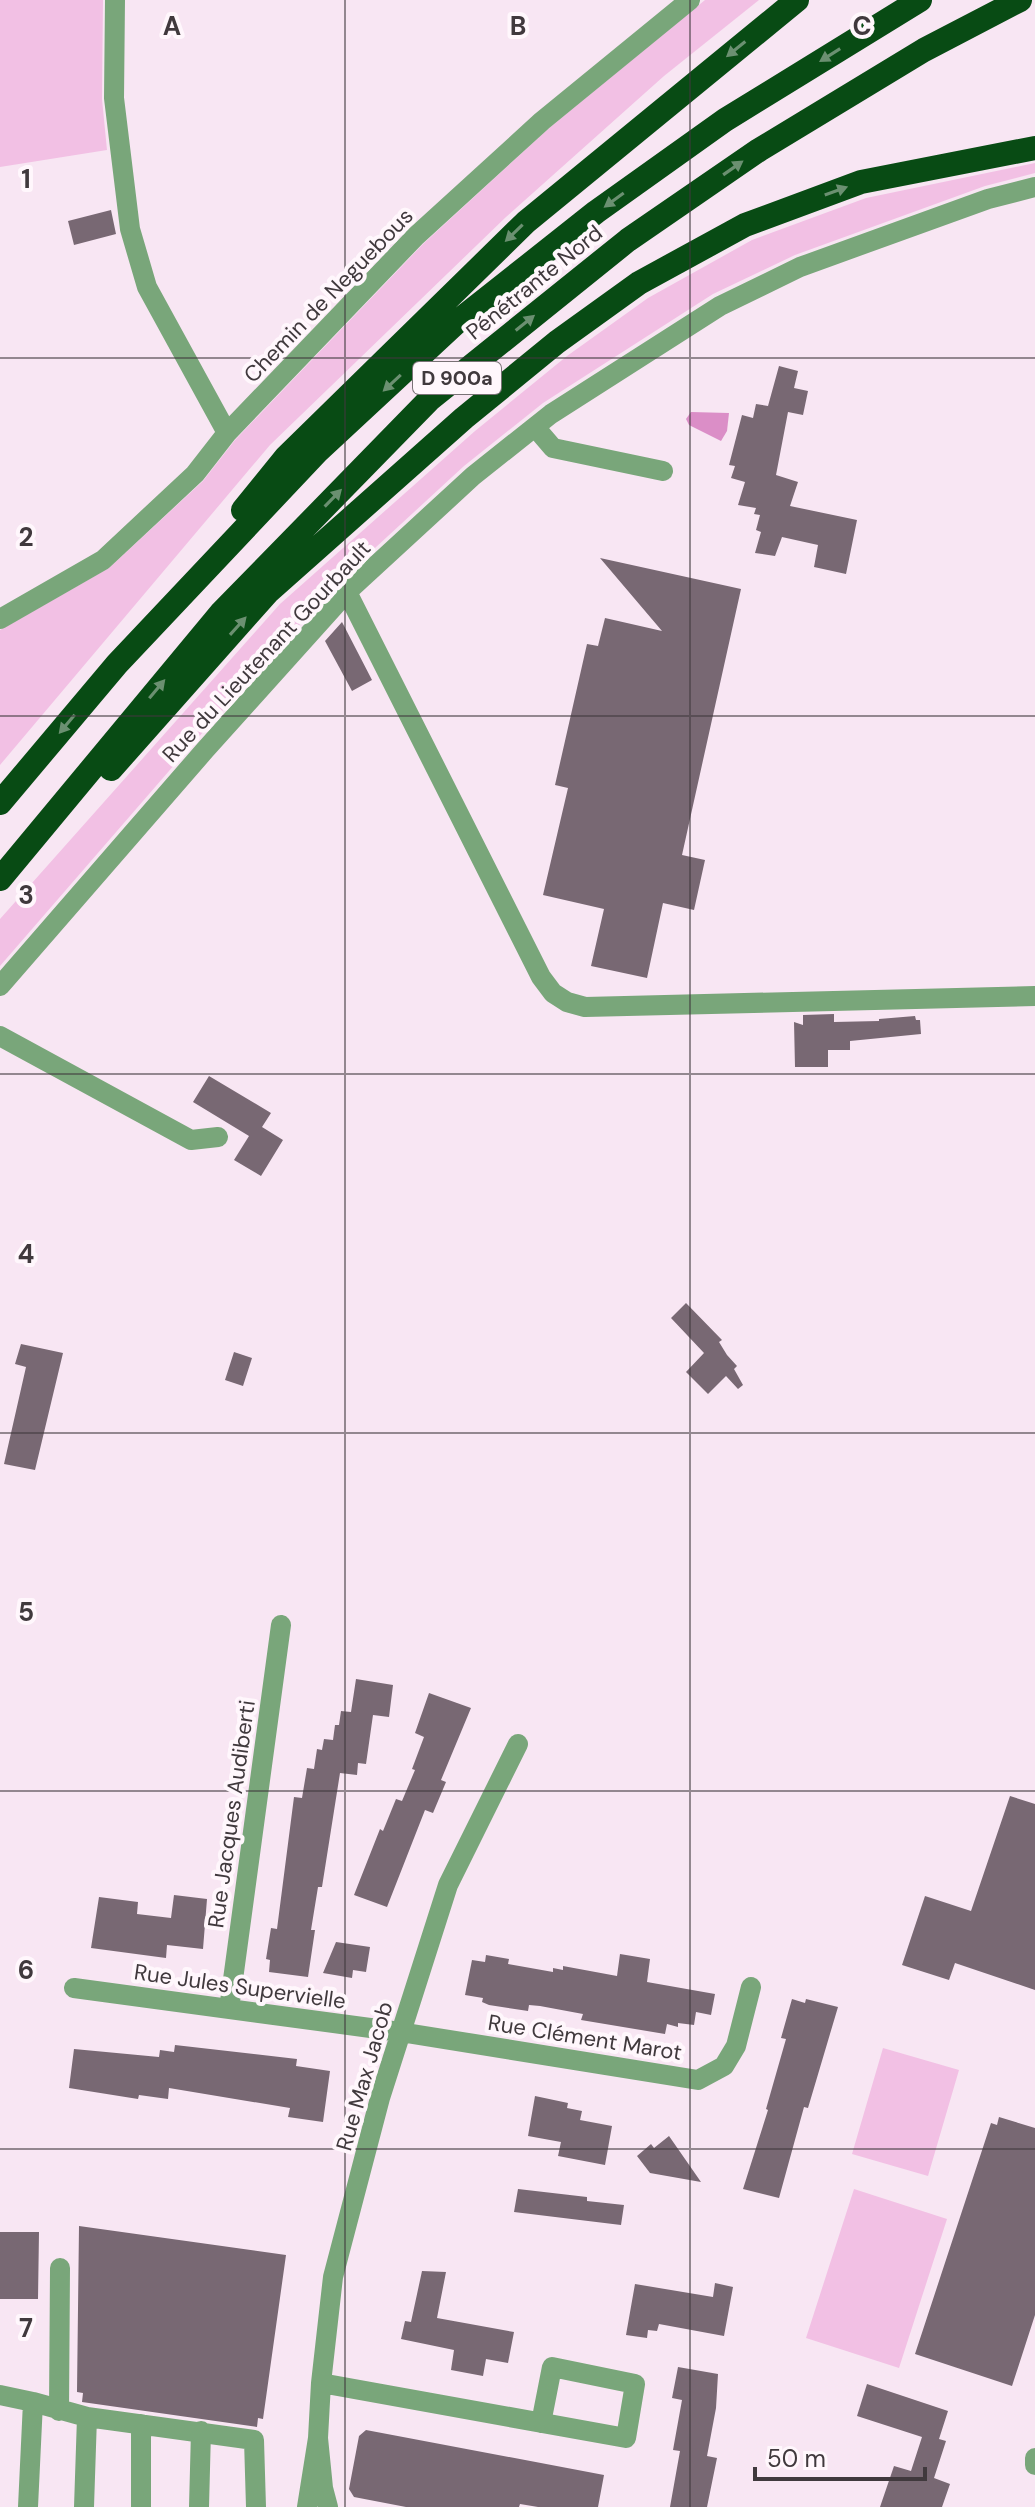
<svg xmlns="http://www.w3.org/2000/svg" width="1035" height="2507" font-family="'DM Sans',sans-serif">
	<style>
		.green { fill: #f2c0e4 }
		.water { fill: #db8ec7 }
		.building { fill: #786873 }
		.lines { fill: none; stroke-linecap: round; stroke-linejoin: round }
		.minor { stroke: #79a67a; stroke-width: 20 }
		.highway { stroke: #084b14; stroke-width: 24 }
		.oneway { fill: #6b9071 }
		.grid { fill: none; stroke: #40393d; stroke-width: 2; stroke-opacity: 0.55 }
		.labels { text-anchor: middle; stroke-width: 8; stroke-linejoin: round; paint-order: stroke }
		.shield { fill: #fff7fc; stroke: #797276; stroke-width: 2 }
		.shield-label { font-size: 20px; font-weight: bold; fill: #40393d }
		.street-label { font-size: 22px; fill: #40393d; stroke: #fff7fc }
		.grid-label { font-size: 26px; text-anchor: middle; font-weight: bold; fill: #40393d; stroke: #fff7fc; stroke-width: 8; stroke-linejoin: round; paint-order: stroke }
	</style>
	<rect width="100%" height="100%" fill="#f8e6f3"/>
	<!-- green -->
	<path class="green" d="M 0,0 L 103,0 L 102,99 L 107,150 L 0,167 Z
		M 705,0 L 759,0 L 664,76 L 506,217 L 270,445 L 0,765 L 0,630 L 109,568 L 203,481 L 235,440 L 423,244 L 548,129 Z
		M 1035,163 L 1035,173 L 985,186 L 795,255 L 713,294 L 543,403 L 464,466 L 337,583 L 195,741 L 0,966 L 0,919 L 280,604 L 475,431 L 567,356 L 648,298 L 752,240 L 866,198 Z
		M 883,2048 L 959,2070 L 928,2176 L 852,2154 Z
		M 854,2189 L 947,2219 L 899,2368 L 806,2338 Z"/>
	<!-- water -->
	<path class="water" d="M 691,412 L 729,413 L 727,431 L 721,441 L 689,425 L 686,419 Z"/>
	<!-- building -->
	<path class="building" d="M 111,210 L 116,234 L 74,245 L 68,221 Z
		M 779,366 L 798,371 L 794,388 L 808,391 L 803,415 L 788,412 L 776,475 L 798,482 L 790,506 L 857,520 L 846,574 L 814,567 L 818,545 L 782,537 L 775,556 L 755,553 L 761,532 L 756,530 L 760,515 L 754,514 L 756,508 L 738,505 L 745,482 L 731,478 L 735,466 L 729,465 L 742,415 L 753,418 L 756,404 L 768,406 Z
		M 600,558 L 741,589 L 682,855 L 705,860 L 694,910 L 663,903 L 647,978 L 591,966 L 604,909 L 543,895 L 568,788 L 555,785 L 587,644 L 598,646 L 605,618 L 662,631 Z
		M 342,622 L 372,680 L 352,691 L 325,641 Z
		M 834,1014 L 834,1022 L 879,1021 L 879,1019 L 915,1016 L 916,1020 L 920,1020 L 921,1034 L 850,1041 L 850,1050 L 828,1050 L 828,1067 L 795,1067 L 794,1022 L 803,1025 L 803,1015 Z
		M 209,1076 L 271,1113 L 262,1127 L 283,1140 L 261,1176 L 234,1160 L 249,1136 L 193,1102 Z
		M 686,1303 L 722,1340 L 719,1342 L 727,1355 L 737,1366 L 734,1369 L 743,1385 L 738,1389 L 726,1376 L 708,1394 L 686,1372 L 704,1353 L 671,1318 Z
		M 21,1344 L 63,1353 L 35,1470 L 4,1464 L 26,1367 L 15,1364 Z
		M 234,1352 L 252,1358 L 243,1386 L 225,1380 Z
		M 356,1679 L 393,1685 L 389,1717 L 373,1715 L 366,1764 L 358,1763 L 357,1775 L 340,1773 L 322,1887 L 318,1887 L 311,1930 L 315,1930 L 308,1977 L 269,1972 L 270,1960 L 266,1959 L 271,1928 L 277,1929 L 294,1797 L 302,1798 L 307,1768 L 314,1769 L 317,1749 L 322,1750 L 324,1739 L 333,1740 L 335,1725 L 339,1725 L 341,1711 L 351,1712 Z
		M 429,1693 L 471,1708 L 441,1780 L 446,1782 L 433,1813 L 425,1810 L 387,1907 L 354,1895 L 380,1829 L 383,1831 L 396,1799 L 402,1801 L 415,1770 L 412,1769 L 424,1737 L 415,1733 Z
		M 1010,1796 L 1035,1804 L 1035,1990 L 955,1963 L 949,1980 L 902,1965 L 925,1896 L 971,1911 Z
		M 174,1895 L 207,1899 L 203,1949 L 167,1945 L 166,1958 L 91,1948 L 99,1897 L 138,1902 L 137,1914 L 171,1918 Z
		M 336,1942 L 370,1947 L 366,1972 L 353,1970 L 352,1978 L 323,1973 Z
		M 620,1954 L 650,1959 L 647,1982 L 715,1994 L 711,2015 L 696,2012 L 694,2025 L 678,2023 L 678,2027 L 667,2024 L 665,2034 L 581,2020 L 583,2014 L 540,2006 L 529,2005 L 528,2011 L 489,2005 L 482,2002 L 483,1998 L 465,1995 L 472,1960 L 485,1962 L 486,1955 L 509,1959 L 508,1964 L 553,1972 L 553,1968 L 563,1970 L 563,1966 L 617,1976 Z
		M 792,1999 L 805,2003 L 806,1999 L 838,2007 L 808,2108 L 804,2107 L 779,2198 L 743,2189 L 768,2110 L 766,2109 L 786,2039 L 781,2038 Z
		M 175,2045 L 297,2059 L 296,2066 L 330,2071 L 323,2122 L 288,2117 L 290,2108 L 169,2088 L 168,2099 L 139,2095 L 138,2099 L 69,2088 L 74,2049 L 159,2057 L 160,2050 L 174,2052 Z
		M 535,2096 L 568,2103 L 567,2108 L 582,2111 L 580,2120 L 612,2126 L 605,2165 L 558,2156 L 561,2142 L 528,2136 Z
		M 999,2117 L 1035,2128 L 1035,2315 L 1012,2386 L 915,2354 L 991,2123 L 997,2125 Z
		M 669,2136 L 701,2182 L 650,2173 L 637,2156 L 651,2144 L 654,2148 Z
		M 518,2189 L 587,2197 L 587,2201 L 624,2205 L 621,2225 L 514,2212 Z
		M 79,2226 L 286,2255 L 263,2419 L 258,2418 L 257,2427 L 82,2402 L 83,2393 L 77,2392 Z
		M 0,2232 L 39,2232 L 38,2299 L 0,2299 Z
		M 422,2271 L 446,2272 L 437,2318 L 514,2332 L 508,2363 L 486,2359 L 483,2376 L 451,2370 L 454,2350 L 401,2339 L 405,2321 L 411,2322 Z
		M 715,2283 L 733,2287 L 724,2336 L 659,2324 L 657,2331 L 648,2330 L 647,2338 L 626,2335 L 635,2284 L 713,2297 Z
		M 678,2367 L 718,2374 L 716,2408 L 707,2456 L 717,2458 L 707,2507 L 670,2507 L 680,2451 L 673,2450 L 682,2400 L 672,2398 Z
		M 867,2384 L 948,2411 L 939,2439 L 946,2441 L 934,2478 L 950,2484 L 942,2507 L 880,2507 L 894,2466 L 911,2471 L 922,2437 L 857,2416 Z
		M 366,2430 L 604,2475 L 598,2507 L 538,2507 L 520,2504 L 519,2507 L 406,2507 L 354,2497 L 349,2489 L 359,2436 Z"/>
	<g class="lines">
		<!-- minor -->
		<path class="minor" d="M 115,0 L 114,98 L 130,229 L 147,287 L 227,433
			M 535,427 L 553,448 L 663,471
			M 347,592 L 541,977 L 553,993 L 567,1002 L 585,1007 L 1035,996
			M 0,619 L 103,560 L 195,474 L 227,433 L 416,236 L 542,121 L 690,0
			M 0,986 L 205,750 L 347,592 L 473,476 L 551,414 L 720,306 L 800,267 L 988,199 L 1035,187
			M 0,1036 L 191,1140 L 218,1137
			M 74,1988 L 400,2032 L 698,2080 L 724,2066 L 736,2046 L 751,1987
			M 229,2009 L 281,1625
			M 321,2383 L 626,2438 L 635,2384 L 552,2367 L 541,2423
			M 0,2395 L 33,2402 L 87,2417 L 254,2440 L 256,2507
			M 59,2411 L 60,2268
			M 318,2438 L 321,2383 L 333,2277 L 380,2098 L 448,1885 L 518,1744
			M 1035,2458 L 1035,2465
			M 28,2507 L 33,2402
			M 84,2507 L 87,2417
			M 141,2507 L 141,2424
			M 199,2507 L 201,2431
			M 307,2507 L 318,2438 L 323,2488 L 328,2507"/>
		<!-- highway -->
		<path class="highway" d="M 243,510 L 286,457 L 526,222 L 797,0
			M 111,769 L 268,592 L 464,418 L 557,342 L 639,283 L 745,225 L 861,182 L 1035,148
			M 0,803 L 117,664 L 317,452 L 457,322 L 596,212 L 725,120 L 920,0
			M 0,879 L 221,613 L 429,400 L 628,240 L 759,150 L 924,50 L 1020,0"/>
	</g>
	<!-- one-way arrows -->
	<defs><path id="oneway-solid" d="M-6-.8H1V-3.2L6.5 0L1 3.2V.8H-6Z" transform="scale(2)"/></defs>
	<g class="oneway">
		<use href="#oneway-solid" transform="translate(736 49) rotate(141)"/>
		<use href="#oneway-solid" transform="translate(830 55) rotate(148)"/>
		<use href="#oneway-solid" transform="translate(733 168) rotate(-35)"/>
		<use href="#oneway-solid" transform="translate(836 191) rotate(-20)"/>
		<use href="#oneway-solid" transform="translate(614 200) rotate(144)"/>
		<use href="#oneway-solid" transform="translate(514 233) rotate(136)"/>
		<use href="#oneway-solid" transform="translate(525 323) rotate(-39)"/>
		<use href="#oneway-solid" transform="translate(392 383) rotate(137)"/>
		<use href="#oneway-solid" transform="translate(333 498) rotate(-46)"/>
		<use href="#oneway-solid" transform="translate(238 626) rotate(-48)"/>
		<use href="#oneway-solid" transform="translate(157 689) rotate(-50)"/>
		<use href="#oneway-solid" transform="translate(67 724) rotate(130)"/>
	</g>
	<!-- grid -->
	<path class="grid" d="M 345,0 L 345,2507M 690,0 L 690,2507M 0,358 L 1035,358M 0,716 L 1035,716M 0,1074 L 1035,1074M 0,1433 L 1035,1433M 0,1791 L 1035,1791M 0,2149 L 1035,2149"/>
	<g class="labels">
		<!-- shield labels -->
		<rect class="shield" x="413" y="362" width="88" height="32" rx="6"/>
		<g class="shield-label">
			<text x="457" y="385">D 900a</text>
		</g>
		<!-- street labels -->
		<g class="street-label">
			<text transform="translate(534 282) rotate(-39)" y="8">Pénétrante Nord</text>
			<text transform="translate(328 295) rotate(-46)" y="8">Chemin de Neguebous</text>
			<text transform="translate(266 651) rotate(-47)" y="8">Rue du Lieutenant Gourbault</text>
			<text transform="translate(231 1814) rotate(-82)" y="8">Rue Jacques Audiberti</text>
			<text transform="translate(240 1986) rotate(8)" y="8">Rue Jules Supervielle</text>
			<text transform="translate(585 2037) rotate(9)" y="8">Rue Clément Marot</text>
			<text transform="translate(364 2076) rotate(-74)" y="8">Rue Max Jacob</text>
		</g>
	</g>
	<g class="grid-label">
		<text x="172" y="35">A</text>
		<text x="518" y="35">B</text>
		<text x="862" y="35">C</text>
		<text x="26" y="188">1</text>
		<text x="26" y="546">2</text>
		<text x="26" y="904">3</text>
		<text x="26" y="1263">4</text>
		<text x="26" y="1621">5</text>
		<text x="26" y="1979">6</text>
		<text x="26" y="2337">7</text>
	</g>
	<!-- scale -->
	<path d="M755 2467v12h170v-12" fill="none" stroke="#40393d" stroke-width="4"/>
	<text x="767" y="2467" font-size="24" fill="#40393d" stroke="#fff7fc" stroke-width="6" paint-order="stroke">50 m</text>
</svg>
